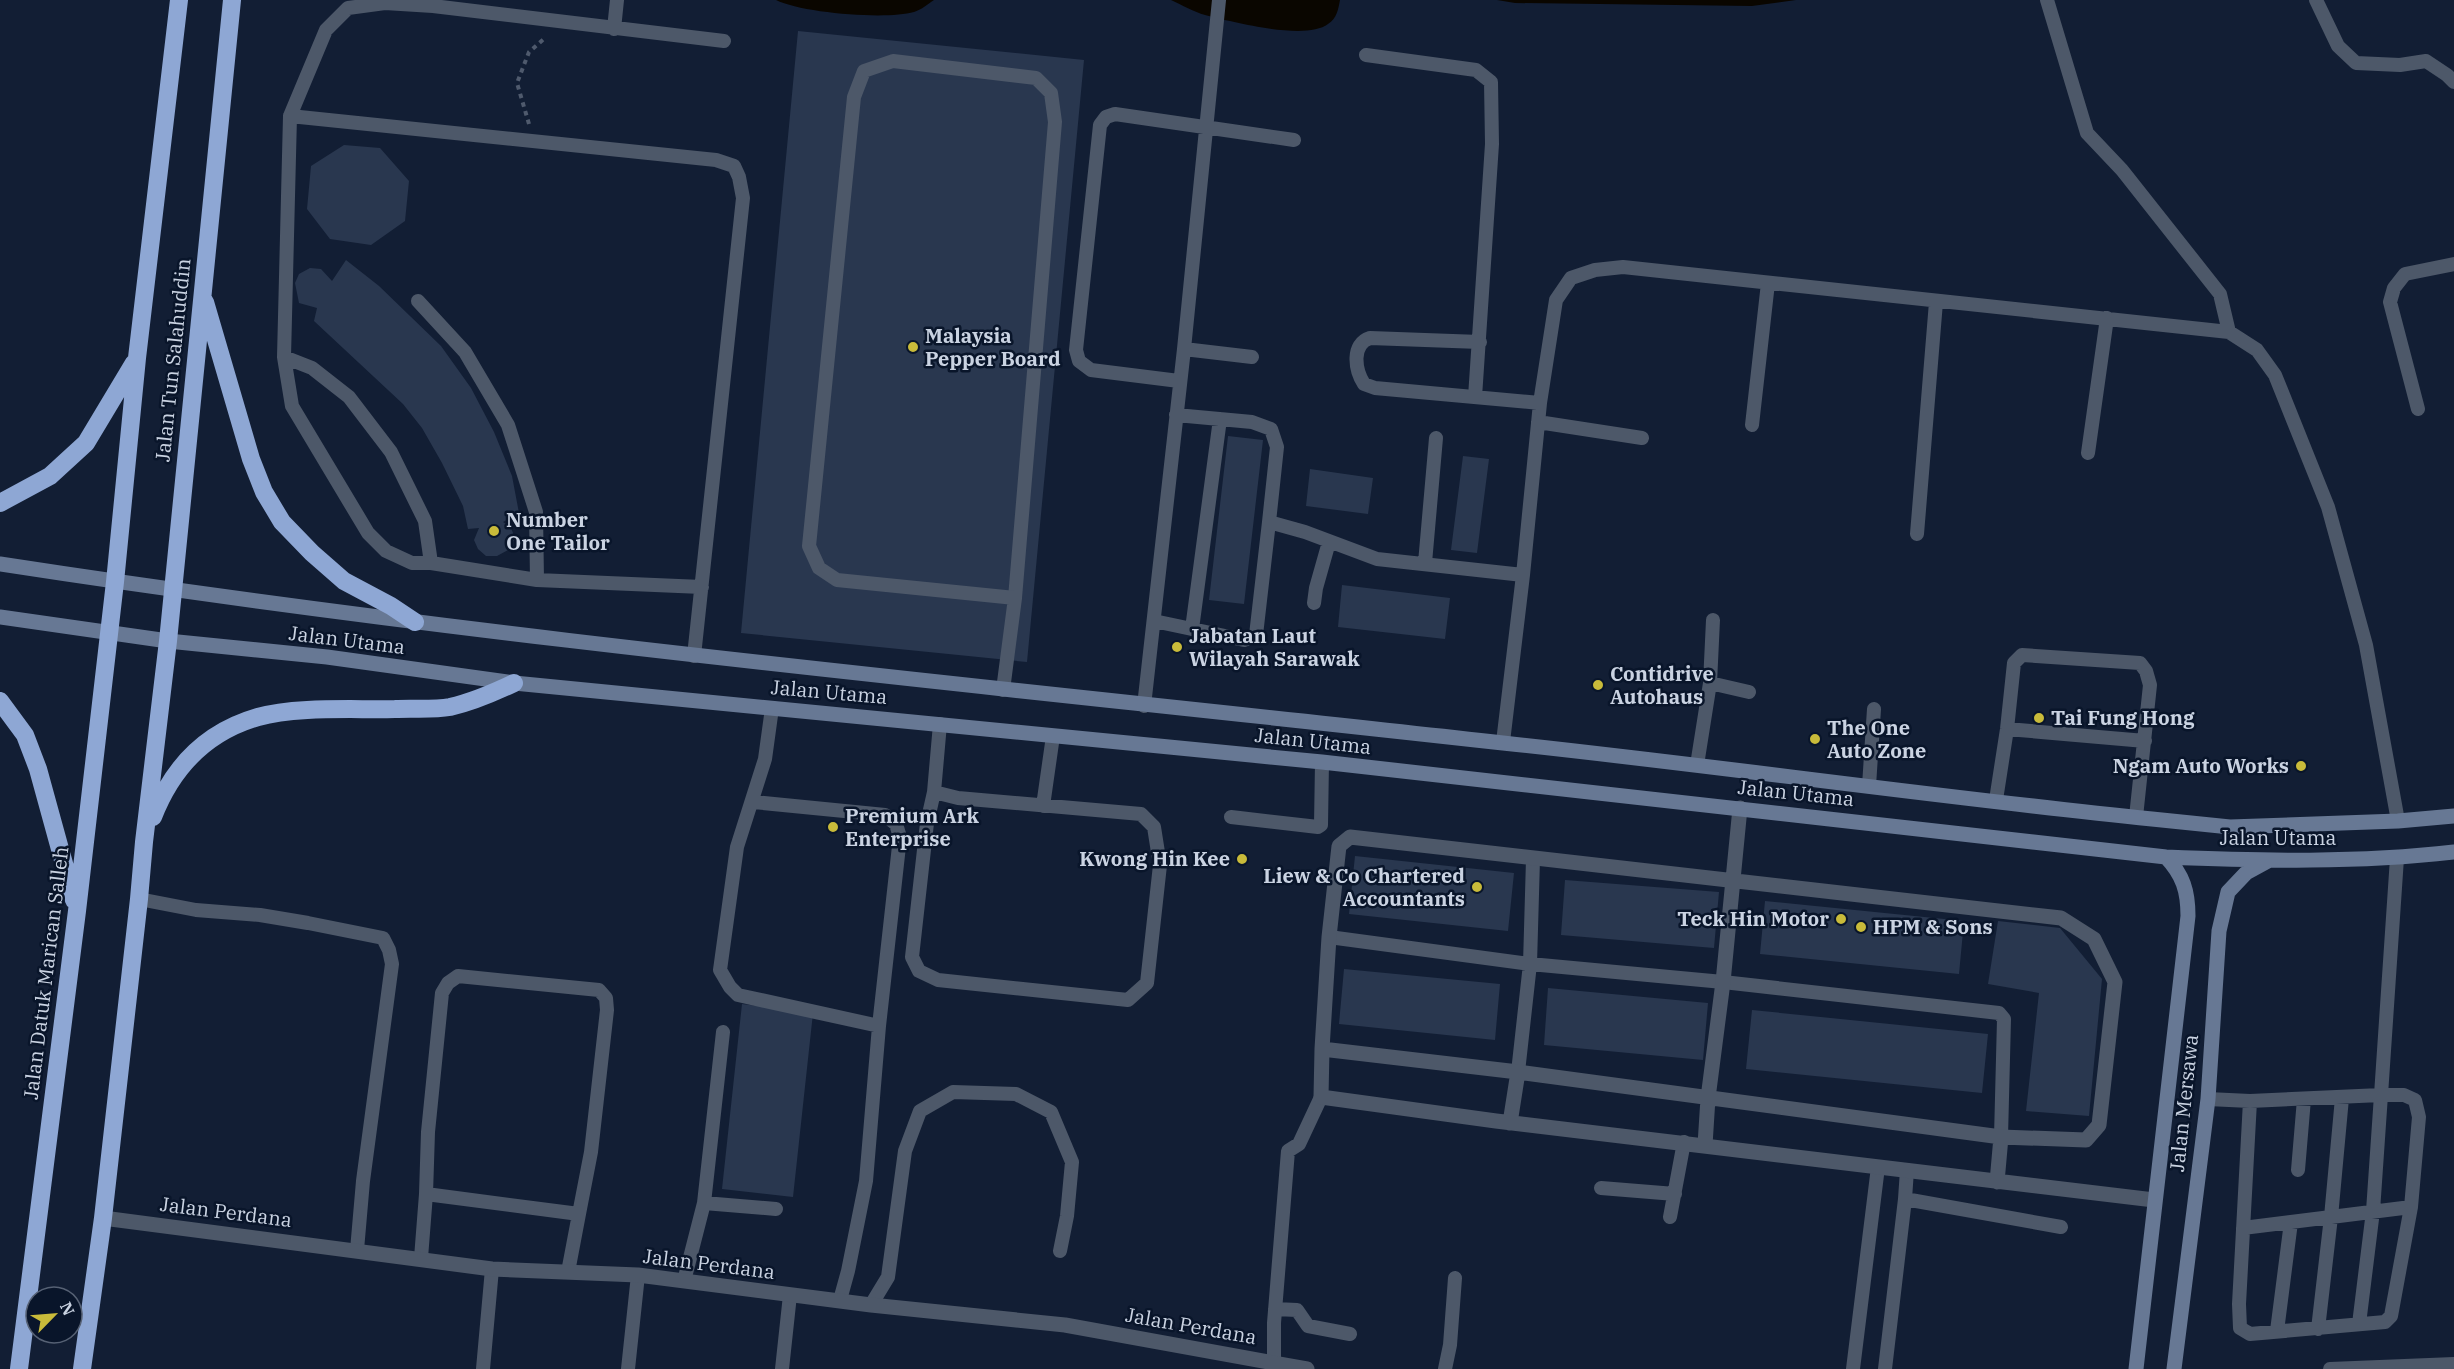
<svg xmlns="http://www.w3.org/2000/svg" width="2454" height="1369" font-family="'IBM Plex Serif',serif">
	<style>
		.water { fill: #0a0600 }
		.building { fill: #29374f }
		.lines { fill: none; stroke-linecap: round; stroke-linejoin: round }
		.path { stroke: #4f5a6d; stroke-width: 4; stroke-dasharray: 4.5 4.5; stroke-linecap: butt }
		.lane { stroke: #4d5869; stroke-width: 14 }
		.street { stroke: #4d5869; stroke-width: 15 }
		.secondary { stroke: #677894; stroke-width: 15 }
		.highway { stroke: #8ea7d4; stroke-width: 18 }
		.poi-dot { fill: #c9bb3a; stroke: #09152a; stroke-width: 2 }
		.labels { text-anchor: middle; stroke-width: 5; stroke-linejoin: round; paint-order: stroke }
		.poi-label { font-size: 20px; font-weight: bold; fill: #cad3e2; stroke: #09152a; text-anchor: start }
		.street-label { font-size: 20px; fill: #cad3e2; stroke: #09152a }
	</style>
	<rect width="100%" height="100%" fill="#121e34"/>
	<!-- water -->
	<path class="water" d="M 776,0 L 934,0 C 928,4 921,10 914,12 C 886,20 802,13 776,0 Z
		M 1171,0 L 1340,0 C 1338,10 1337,18 1328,24 C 1306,41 1233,22 1205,15 C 1194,12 1182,5 1171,0 Z
		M 1497,0 L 1796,0 L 1752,6 L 1515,3 Z"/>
	<!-- building -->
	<path class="building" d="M 798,31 L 1084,60 L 1027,662 L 741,633 Z
		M 344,145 L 380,148 L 409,181 L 405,221 L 371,245 L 330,239 L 307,209 L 311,166 Z
		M 346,260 L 379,286 L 441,346 L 471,388 L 494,432 L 512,476 L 519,513 L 503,522 L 511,528 L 515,538 L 508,550 L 497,556 L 486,556 L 478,549 L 474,540 L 479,528 L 468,529 L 463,506 L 442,463 L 422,428 L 403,404 L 314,321 L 317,308 L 299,303 L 295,283 L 299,274 L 310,268 L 321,269 L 332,281 Z
		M 1228,436 L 1263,440 L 1244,604 L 1209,600 Z
		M 1463,456 L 1489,459 L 1477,553 L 1451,550 Z
		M 1310,469 L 1373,478 L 1368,514 L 1306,506 Z
		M 1342,585 L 1450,598 L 1445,639 L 1338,627 Z
		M 1355,856 L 1514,873 L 1508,931 L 1349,914 Z
		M 1565,880 L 1719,892 L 1714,948 L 1561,935 Z
		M 1765,901 L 1964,921 L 1959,974 L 1760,954 Z
		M 1998,921 L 2060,928 L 2102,979 L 2089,1116 L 2026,1111 L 2039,993 L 1988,984 Z
		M 1344,969 L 1500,984 L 1495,1040 L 1339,1024 Z
		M 1548,988 L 1708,1003 L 1703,1060 L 1544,1045 Z
		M 742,1004 L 813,1013 L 793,1197 L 722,1189 Z
		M 1752,1010 L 1988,1034 L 1982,1093 L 1746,1069 Z"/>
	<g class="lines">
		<!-- path -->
		<path class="path" d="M 529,124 L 517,83 L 529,52 L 545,38"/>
		<!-- lane -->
		<path class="lane" d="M 2047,0 L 2087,133 L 2122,170 L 2220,294 L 2229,332
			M 2316,0 L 2338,46 L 2356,63 L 2400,65 L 2426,61 L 2447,75 L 2454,82
			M 614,29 L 617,0
			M 1366,55 L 1476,70 L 1491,82 L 1492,144 L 1475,397
			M 290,116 L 716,160 L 734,166 L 739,177 L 743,198 L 694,656
			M 418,301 L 465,352 L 508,425 L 536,512 L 537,580
			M 1480,342 L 1370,338 C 1351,344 1355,370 1364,384 L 1375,388 L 1540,403
			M 1184,349 L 1252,357
			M 284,357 L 312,368 L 349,397 L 391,452 L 425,521 L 431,563
			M 1179,381 L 1091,370 L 1079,361 L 1076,350 L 1100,125 L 1106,117 L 1115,114 L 1294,140
			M 2418,409 L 2390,302 L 2394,288 L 2405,274 L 2454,264
			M 1176,415 L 1252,422 L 1271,429 L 1277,447 L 1269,522
			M 1538,422 L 1642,438
			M 1752,425 L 1768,283
			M 2088,453 L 2107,318
			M 1917,534 L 1936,302
			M 1425,563 L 1436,438
			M 702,587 L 537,580 L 431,563 L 412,563 L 386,551 L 368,533 L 292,406 L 284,357 L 290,116 L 326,30 L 348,8 L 385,3 L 433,6 L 724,41
			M 1314,603 L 1316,588 L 1329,542
			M 1154,621 L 1244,640 L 1256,635 L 1269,522 L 1305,532 L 1377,559 L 1523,575
			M 1192,629 L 1220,419
			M 1710,683 L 1749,692
			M 1003,690 L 1015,598 L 1055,122 L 1051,93 L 1036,78 L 893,61 L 864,71 L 854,97 L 809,546 L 819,568 L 837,580 L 1015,598
			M 1144,706 L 1184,349 L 1219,0
			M 772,708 L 765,759 L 737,847 L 720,970 L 730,987 L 738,995 L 879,1026
			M 2007,729 L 2145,741
			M 1503,742 L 1523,575 L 1540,403 L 1556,300 L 1571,278 L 1595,270 L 1623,267 L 2229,332 L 2257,350 L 2275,375 L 2328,507 L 2366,645 L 2398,821
			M 1697,765 L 1710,683 L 1713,620
			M 1869,786 L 1874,709
			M 934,792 L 958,798 L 1141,814 L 1154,827 L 1160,865 L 1147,983 L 1128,1000 L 938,980 L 919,971 L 912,957 L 927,823 L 934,792 L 940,724
			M 1996,800 L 2007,729 L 2014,663 L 2022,655 L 2140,663 L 2146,671 L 2150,685 L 2136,817
			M 753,802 L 885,815 L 896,824 L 900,837 L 879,1026 L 866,1181 L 848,1271 L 840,1300
			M 1043,806 L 1053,736
			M 1231,817 L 1318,827 L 1321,825 L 1322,762
			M 139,899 L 196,910 L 260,915 L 308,923 L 383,938 L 389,950 L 392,964 L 363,1181 L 357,1250
			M 1329,937 L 1530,964 L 1723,982 L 1999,1013 L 2004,1019 L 2001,1137
			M 1518,1072 L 1530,964 L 1533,859
			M 2208,1099 L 2250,1101 L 2381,1095 L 2397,858
			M 2250,1101 L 2239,1304 L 2240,1328 L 2250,1334 L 2385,1322 L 2391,1316 L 2411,1207 L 2419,1117 L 2415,1100 L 2404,1095 L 2381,1095 L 2373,1211 L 2359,1324
			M 1907,1170 L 1905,1199 L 2061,1227
			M 2298,1170 L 2304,1099
			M 1601,1188 L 1675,1194
			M 426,1194 L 428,1132 L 442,993 L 448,983 L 458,976 L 599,990 L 606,998 L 607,1010 L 591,1152 L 579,1214
			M 704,1203 L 776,1209
			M 1670,1217 L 1684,1142
			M 2243,1228 L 2411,1207
			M 421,1258 L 426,1194 L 579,1214 L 568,1272
			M 684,1281 L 704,1203 L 723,1032
			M 871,1305 L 888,1277 L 905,1151 L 920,1111 L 953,1092 L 1016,1094 L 1051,1112 L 1072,1162 L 1067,1216 L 1060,1251
			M 1275,1309 L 1297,1310 L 1308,1326 L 1350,1334
			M 2318,1329 L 2331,1217 L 2342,1098
			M 2277,1331 L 2291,1222
			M 1274,1362 L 1274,1323 L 1288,1151 L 1299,1144 L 1321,1097
			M 483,1369 L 492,1269
			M 628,1369 L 638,1275
			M 782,1369 L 790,1295
			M 1445,1369 L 1450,1345 L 1455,1278
			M 1853,1369 L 1878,1167
			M 1885,1369 L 1905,1199
			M 2330,1369 L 2454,1364"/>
		<!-- street -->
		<path class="street" d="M 1350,837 L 2061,918 L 2094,939 L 2115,982 L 2099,1125 L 2086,1140 L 2001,1137 L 1518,1072 L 1322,1049 L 1329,937 L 1339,846 Z
			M 1322,1049 L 1321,1097 L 1496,1121 L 2154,1200
			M 1510,1123 L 1518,1072
			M 1705,1145 L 1708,1098 L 1723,982 L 1740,808
			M 1997,1182 L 2001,1137
			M 103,1218 L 492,1269 L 638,1275 L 871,1305 L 1065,1325 L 1307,1369"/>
		<!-- secondary -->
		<path class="secondary" d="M 0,564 C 499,641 1001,687 1503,743 C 1720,766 1935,797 2152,819 L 2230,827 L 2398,821 L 2454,816
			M 0,617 L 168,641 L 327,657 L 514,683 L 1322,762 L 2166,857 C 2262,861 2358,863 2454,852
			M 2136,1369 L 2188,916 C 2188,891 2183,875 2166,857
			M 2174,1369 L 2208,1099 L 2219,931 L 2228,892 L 2246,873 L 2268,861"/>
		<!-- highway -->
		<path class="highway" d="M 205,302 L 251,459 L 264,492 L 282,522 L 312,553 L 344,581 L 391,606 L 415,622
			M 0,503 L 50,476 L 86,443 L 134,363
			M 0,701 L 25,735 L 38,769 L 74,900
			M 153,817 C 172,768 206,732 258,717 C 295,706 355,710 395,709 C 412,708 433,710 450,707 C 472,702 493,693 514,683
			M 19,1369 L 77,911 L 115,582 L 137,358 L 179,0
			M 82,1369 L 103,1218 L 139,899 L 144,842 L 168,641 L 232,0"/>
	</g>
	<!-- markers -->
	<g class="poi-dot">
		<circle cx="913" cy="347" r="6"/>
		<circle cx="494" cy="531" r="6"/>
		<circle cx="1177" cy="647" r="6"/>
		<circle cx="1598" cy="685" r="6"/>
		<circle cx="2039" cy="718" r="6"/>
		<circle cx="1815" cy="739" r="6"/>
		<circle cx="2301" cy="766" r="6"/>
		<circle cx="833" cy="827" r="6"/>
		<circle cx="1242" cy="859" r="6"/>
		<circle cx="1477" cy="887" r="6"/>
		<circle cx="1841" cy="919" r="6"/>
		<circle cx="1861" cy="927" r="6"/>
	</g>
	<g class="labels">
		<!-- poi labels -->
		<g class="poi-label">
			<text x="925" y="343">Malaysia<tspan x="925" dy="23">Pepper Board</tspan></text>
			<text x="506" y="527">Number<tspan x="506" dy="23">One Tailor</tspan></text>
			<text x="1189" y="643">Jabatan Laut<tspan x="1189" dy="23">Wilayah Sarawak</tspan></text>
			<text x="1610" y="681">Contidrive<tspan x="1610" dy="23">Autohaus</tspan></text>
			<text x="2051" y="725">Tai Fung Hong</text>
			<text x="1827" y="735">The One<tspan x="1827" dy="23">Auto Zone</tspan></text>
			<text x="2289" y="773" text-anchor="end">Ngam Auto Works</text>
			<text x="845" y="823">Premium Ark<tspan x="845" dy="23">Enterprise</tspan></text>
			<text x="1230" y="866" text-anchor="end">Kwong Hin Kee</text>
			<text x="1465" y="883" text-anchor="end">Liew &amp; Co Chartered<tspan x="1465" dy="23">Accountants</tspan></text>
			<text x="1829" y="926" text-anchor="end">Teck Hin Motor</text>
			<text x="1873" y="934">HPM &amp; Sons</text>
		</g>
		<!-- street labels -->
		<g class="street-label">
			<text transform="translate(173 360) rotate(-84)" y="7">Jalan Tun Salahuddin</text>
			<text transform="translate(347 640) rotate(7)" y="7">Jalan Utama</text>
			<text transform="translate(829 692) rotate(5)" y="7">Jalan Utama</text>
			<text transform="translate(1313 741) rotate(6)" y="7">Jalan Utama</text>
			<text transform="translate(1796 793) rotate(6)" y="7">Jalan Utama</text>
			<text x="2278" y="845">Jalan Utama</text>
			<text transform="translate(46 973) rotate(-83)" y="7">Jalan Datuk Marican Salleh</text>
			<text transform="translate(2184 1103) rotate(-84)" y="7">Jalan Mersawa</text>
			<text transform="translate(226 1212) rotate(7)" y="7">Jalan Perdana</text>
			<text transform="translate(709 1264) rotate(7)" y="7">Jalan Perdana</text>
			<text transform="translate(1191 1326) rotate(10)" y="7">Jalan Perdana</text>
		</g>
	</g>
	<!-- north arrow -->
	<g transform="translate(54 1315) rotate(65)"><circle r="28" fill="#09152a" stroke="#566174" stroke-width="1.5"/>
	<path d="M0-4.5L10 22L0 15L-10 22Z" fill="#c9bb3a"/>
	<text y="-9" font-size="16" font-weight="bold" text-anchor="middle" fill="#cad3e2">N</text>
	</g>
</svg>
